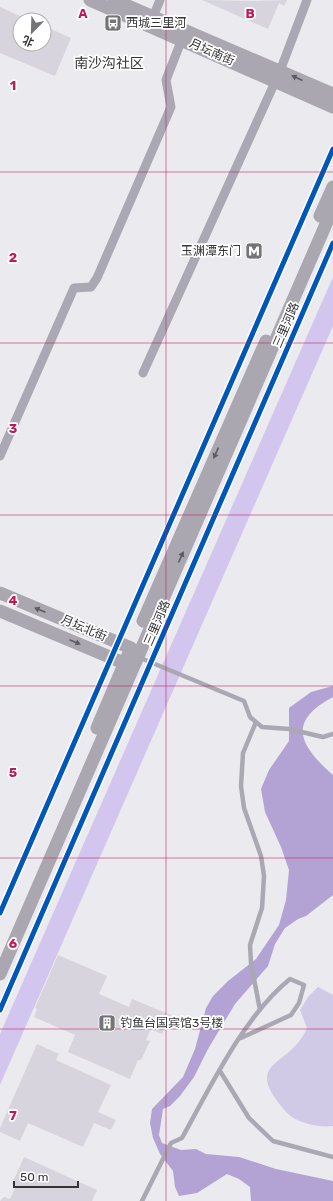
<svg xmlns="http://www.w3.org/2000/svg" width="333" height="1201" font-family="Rubik,'Noto Sans SC',sans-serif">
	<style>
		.green { fill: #d1cae7 }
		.forest { fill: #d2c6ef }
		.water { fill: #b2a3d4 }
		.building { fill: #d7d4de }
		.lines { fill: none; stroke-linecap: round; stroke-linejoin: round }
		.service { stroke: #aaa8b2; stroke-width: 4.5 }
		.minor { stroke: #aaa8b2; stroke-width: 9 }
		.secondary { stroke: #aaa7b1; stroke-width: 13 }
		.cycleway-casing { stroke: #fff; stroke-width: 8 }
		.cycleway { stroke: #0057b8; stroke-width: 5 }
		.oneway { fill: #5d5c61 }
		.grid { fill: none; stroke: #c2185b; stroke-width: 1; stroke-opacity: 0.55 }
		.labels { text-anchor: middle; stroke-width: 3.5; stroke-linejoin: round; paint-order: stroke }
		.poi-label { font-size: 12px; fill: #343336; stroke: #fff; text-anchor: start }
		.street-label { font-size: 12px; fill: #343336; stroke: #fff }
		.quarter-label { font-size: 14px; fill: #343336; stroke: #fff }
		.grid-label { font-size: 13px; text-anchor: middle; font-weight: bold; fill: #c2185b; stroke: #fff; stroke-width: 3.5; stroke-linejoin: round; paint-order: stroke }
	</style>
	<rect width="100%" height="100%" fill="#ebeaee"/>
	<!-- green -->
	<path class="green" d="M 318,987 L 333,995 L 333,1126 C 319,1128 297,1123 287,1113 C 239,1059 290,1069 307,1028 L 300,1010 L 308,997 Z"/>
	<!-- forest -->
	<path class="forest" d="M 333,277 L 333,326 L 0,1085 L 0,1034 Z"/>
	<!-- water -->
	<path class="water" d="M 333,686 L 333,697 C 286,722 300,746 333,775 L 333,895 L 306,916 L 298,919 L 285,928 L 275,944 L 268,966 L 235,1004 L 208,1049 L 194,1077 L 180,1096 L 170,1106 L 163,1109 L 159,1135 L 162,1143 L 181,1150 L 196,1149 L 206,1154 L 239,1157 L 276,1169 L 333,1181 L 333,1201 L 251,1201 L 250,1187 L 239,1179 L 227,1174 L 197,1193 L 179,1196 L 175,1187 L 173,1171 L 160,1154 L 153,1138 L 150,1123 L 152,1109 L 183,1077 L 195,1049 L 206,1008 L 213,996 L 228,981 L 256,959 L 279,925 L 286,900 L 289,870 L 281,847 L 265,812 L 261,789 L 269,770 L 289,741 L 289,708 L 311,692 Z"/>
	<!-- building -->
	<path class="building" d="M 202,0 L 251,1 L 287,0 L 284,6 L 279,3 L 268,29 Z
		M 0,7 L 29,20 L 20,20 L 20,44 L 44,44 L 44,26 L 71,38 L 55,76 L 0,53 Z
		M 58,955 L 107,976 L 99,994 L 129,1007 L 132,999 L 171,1015 L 162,1034 L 151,1029 L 146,1040 L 150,1041 L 141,1060 L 138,1060 L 130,1079 L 68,1052 L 75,1035 L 34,1017 L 37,1009 L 35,1008 Z
		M 37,1044 L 59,1054 L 56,1060 L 111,1085 L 98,1112 L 116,1120 L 111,1130 L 94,1123 L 83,1147 L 28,1123 L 20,1141 L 0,1132 L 0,1128 Z
		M 24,1157 L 97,1190 L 92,1201 L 0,1201 L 4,1197 L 10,1199 L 16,1186 L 12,1184 Z"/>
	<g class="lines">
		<!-- service -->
		<path class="service" d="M 138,657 L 244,701 L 250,717 L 262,727 L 289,729 L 323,737 L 333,734
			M 256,722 L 243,753 L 241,786 L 244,808 L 261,856 L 264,876 L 262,908 L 250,945 L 251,963 L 260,1010
			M 220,1071 L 249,1118 L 273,1141 L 333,1157
			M 142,1201 L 171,1143 L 182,1138 C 211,1086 244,1016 290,979 L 304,985 L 299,1003 L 291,1015 L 241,1038"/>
		<!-- minor -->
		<path class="minor" d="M 151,22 L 160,0
			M 143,373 L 280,71 L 307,0
			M 0,456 L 74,288 L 91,287 L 97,278 L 171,107 L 166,80 L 182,39"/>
		<!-- secondary -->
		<path class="secondary" d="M 90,0 L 333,107
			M 114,0 L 333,94
			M 320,216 L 333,187
			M 0,593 L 131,648 L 136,655
			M 0,611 L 124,663
			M 143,621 L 266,341
			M 97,728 L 131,648
			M 0,974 L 333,208"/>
		<!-- cycleway casing -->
		<g class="cycleway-casing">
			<path id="cycleway" d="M 0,913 L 333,149
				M 0,1010 L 333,243"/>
		</g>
		<!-- cycleway -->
		<use href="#cycleway" class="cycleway"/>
	</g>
	<!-- one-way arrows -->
	<defs><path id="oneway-solid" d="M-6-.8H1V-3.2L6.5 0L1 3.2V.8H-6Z"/></defs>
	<g class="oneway">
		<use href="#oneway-solid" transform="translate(297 78) rotate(-156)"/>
		<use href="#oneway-solid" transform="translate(216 453) rotate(114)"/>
		<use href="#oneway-solid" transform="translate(181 557) rotate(-66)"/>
		<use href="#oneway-solid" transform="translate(40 610) rotate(-157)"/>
		<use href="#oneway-solid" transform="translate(75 642) rotate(23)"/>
	</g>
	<!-- grid -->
	<path class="grid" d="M 166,0 L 166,1201M 0,172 L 333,172M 0,343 L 333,343M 0,515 L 333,515M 0,686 L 333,686M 0,858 L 333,858M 0,1029 L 333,1029"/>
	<!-- icons -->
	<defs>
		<g id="bus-square" transform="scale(0.9)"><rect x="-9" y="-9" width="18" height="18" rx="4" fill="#747376" stroke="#fff"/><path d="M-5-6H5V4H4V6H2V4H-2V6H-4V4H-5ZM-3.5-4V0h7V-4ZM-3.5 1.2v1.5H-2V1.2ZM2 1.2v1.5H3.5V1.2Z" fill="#fff"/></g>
		<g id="metro-square" transform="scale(0.9)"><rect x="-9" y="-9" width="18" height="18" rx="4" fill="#747376" stroke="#fff"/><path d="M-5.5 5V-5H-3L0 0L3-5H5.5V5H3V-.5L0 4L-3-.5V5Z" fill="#fff"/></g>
		<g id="building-square" transform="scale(0.9)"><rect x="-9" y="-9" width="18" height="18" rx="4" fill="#747376" stroke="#fff"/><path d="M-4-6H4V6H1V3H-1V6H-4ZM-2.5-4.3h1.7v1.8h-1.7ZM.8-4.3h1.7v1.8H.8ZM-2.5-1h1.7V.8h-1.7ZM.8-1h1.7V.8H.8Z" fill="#fff"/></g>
	</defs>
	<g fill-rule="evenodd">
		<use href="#bus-square" x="113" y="23"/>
		<use href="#metro-square" x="254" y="251"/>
		<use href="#building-square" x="107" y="1023"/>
	</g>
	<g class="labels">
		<!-- poi labels -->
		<g class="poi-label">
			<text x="126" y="27">西城三里河</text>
			<text x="241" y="255" text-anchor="end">玉渊潭东门</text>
			<text x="120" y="1027">钓鱼台国宾馆3号楼</text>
		</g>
		<!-- street labels -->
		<g class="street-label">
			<text transform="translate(212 52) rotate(24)" y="4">月坛南街</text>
			<text transform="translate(286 325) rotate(-67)" y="4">三里河路</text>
			<text transform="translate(157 623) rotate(-67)" y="4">三里河路</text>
			<text transform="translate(84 628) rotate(23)" y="4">月坛北街</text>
		</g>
		<!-- quarter labels -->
		<g class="quarter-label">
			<text x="109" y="68">南沙沟社区</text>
		</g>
	</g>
	<g class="grid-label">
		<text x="83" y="18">A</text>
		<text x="250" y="18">B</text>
		<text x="13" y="90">1</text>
		<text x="13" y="262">2</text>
		<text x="13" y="433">3</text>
		<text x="13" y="605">4</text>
		<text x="13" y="777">5</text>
		<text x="13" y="948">6</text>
		<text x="13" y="1120">7</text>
	</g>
	<!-- north arrow -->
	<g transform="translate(32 32) rotate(203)"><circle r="19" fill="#ffffff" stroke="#aeadaf"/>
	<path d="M0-3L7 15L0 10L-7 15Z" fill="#747376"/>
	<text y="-6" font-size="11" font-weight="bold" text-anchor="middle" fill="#343336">北</text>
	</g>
	<!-- scale -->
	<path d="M14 1181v6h64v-6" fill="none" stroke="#343336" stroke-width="2"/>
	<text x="20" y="1181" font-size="12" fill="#343336" stroke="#ffffff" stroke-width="3" paint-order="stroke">50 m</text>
</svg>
